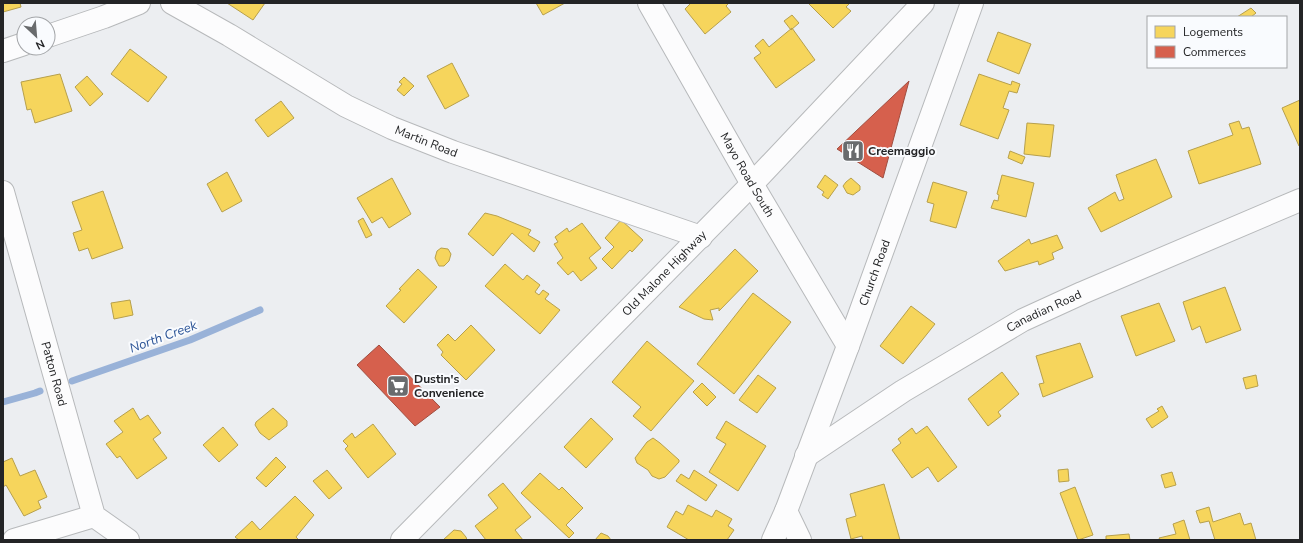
<svg xmlns="http://www.w3.org/2000/svg" width="1303" height="543" font-family="'Nunito Sans',sans-serif">
	<style>
		.homes { fill: #f6d55c; stroke: #b7a04c }
		.shops { fill: #d6604d; stroke: #a04e41 }
		.lines { fill: none; stroke-linecap: round; stroke-linejoin: round }
		.stream { stroke: #99b2d8; stroke-width: 7 }
		.minor-casing { stroke: #b7b9bb; stroke-width: 24 }
		.minor { stroke: #fcfcfd; stroke-width: 22 }
		.labels { text-anchor: middle; stroke-width: 4; stroke-linejoin: round; paint-order: stroke }
		.street-label { font-size: 12px; fill: #232426; stroke: #f9fbfe }
		.poi-label { font-size: 12px; font-weight: bold; fill: #232426; stroke: #f9fbfe; text-anchor: start }
		.water-label { font-size: 13px; font-style: italic; fill: #295295; stroke: #f9fbfe }
	</style>
	<rect width="100%" height="100%" fill="#eceef1"/>
	<!-- homes -->
	<path class="homes" d="M 3,3 L 20,3 L 21,7 L 3,12 Z
		M 227,3 L 265,3 L 253,20 Z
		M 536,3 L 565,3 L 543,15 Z
		M 691,3 L 729,3 L 726,6 L 731,12 L 705,34 L 685,9 Z
		M 808,3 L 850,3 L 846,7 L 851,11 L 833,28 Z
		M 1251,8 L 1256,13 L 1251,17 L 1237,17 Z
		M 792,15 L 799,23 L 791,30 L 784,21 Z
		M 792,28 L 815,60 L 776,88 L 754,58 L 761,53 L 755,46 L 763,39 L 769,47 Z
		M 998,32 L 1031,44 L 1019,74 L 987,61 Z
		M 130,49 L 167,77 L 148,102 L 111,74 Z
		M 452,63 L 469,96 L 445,109 L 427,76 Z
		M 60,74 L 72,111 L 35,123 L 31,109 L 27,110 L 21,82 Z
		M 979,74 L 1011,85 L 1012,81 L 1020,84 L 1017,93 L 1009,91 L 1003,108 L 1009,110 L 998,139 L 960,125 Z
		M 87,76 L 103,94 L 90,106 L 75,87 Z
		M 404,77 L 414,86 L 404,96 L 397,90 L 402,84 L 399,82 Z
		M 1300,100 L 1300,145 L 1299,146 L 1282,108 Z
		M 281,101 L 294,118 L 268,137 L 255,120 Z
		M 1239,121 L 1242,129 L 1249,127 L 1261,164 L 1199,184 L 1188,151 L 1233,135 L 1229,124 Z
		M 1027,123 L 1054,125 L 1050,157 L 1024,154 Z
		M 1010,151 L 1025,157 L 1022,164 L 1008,158 Z
		M 1156,159 L 1172,197 L 1101,232 L 1088,208 L 1115,192 L 1119,201 L 1124,199 L 1116,175 Z
		M 227,172 L 242,201 L 222,212 L 207,184 Z
		M 825,175 L 838,185 L 828,199 L 822,195 L 824,192 L 817,187 Z
		M 1002,175 L 1034,183 L 1026,217 L 991,208 L 994,200 L 998,201 L 999,195 L 997,194 Z
		M 392,178 L 411,214 L 389,228 L 382,217 L 372,223 L 357,198 Z
		M 851,178 L 860,186 L 860,190 L 853,195 L 847,193 L 843,186 L 846,182 Z
		M 933,182 L 967,192 L 956,228 L 930,221 L 934,204 L 927,202 Z
		M 103,191 L 123,248 L 92,259 L 88,248 L 79,251 L 73,233 L 82,230 L 72,202 Z
		M 485,213 L 497,216 L 531,230 L 528,235 L 540,242 L 534,252 L 512,233 L 493,256 L 468,234 Z
		M 363,218 L 372,235 L 366,238 L 358,221 Z
		M 621,220 L 643,240 L 632,252 L 630,250 L 612,269 L 602,259 L 614,247 L 605,238 Z
		M 582,223 L 601,248 L 589,258 L 597,268 L 581,281 L 573,271 L 568,275 L 557,263 L 563,258 L 554,244 L 558,242 L 555,237 L 567,228 L 569,232 Z
		M 1057,235 L 1063,248 L 1052,253 L 1054,259 L 1039,265 L 1038,261 L 1005,271 L 998,261 L 1029,239 L 1031,244 Z
		M 441,248 L 448,249 L 451,254 L 449,261 L 444,266 L 439,266 L 435,258 L 437,251 Z
		M 735,249 L 758,271 L 719,311 L 719,308 L 710,310 L 713,320 L 704,319 L 679,307 Z
		M 505,264 L 523,280 L 527,275 L 540,285 L 535,292 L 539,295 L 543,290 L 549,294 L 545,299 L 560,310 L 540,334 L 485,286 Z
		M 418,269 L 437,287 L 404,323 L 386,306 L 401,290 L 399,289 Z
		M 1225,287 L 1241,330 L 1206,343 L 1200,326 L 1192,330 L 1183,302 Z
		M 753,293 L 791,322 L 734,394 L 697,364 Z
		M 130,300 L 133,315 L 114,319 L 111,303 Z
		M 1159,303 L 1175,341 L 1136,356 L 1121,316 Z
		M 911,306 L 935,324 L 903,364 L 880,346 Z
		M 471,325 L 495,350 L 466,380 L 441,355 L 443,352 L 437,345 L 448,334 L 455,341 Z
		M 647,341 L 694,381 L 651,431 L 633,416 L 641,407 L 612,382 Z
		M 1080,343 L 1093,377 L 1043,397 L 1039,384 L 1044,383 L 1036,356 Z
		M 1002,372 L 1019,394 L 998,412 L 1001,416 L 988,426 L 968,399 Z
		M 758,375 L 776,388 L 757,413 L 739,400 Z
		M 1256,375 L 1258,386 L 1246,389 L 1243,378 Z
		M 702,383 L 716,397 L 707,406 L 693,392 Z
		M 1162,406 L 1168,417 L 1152,428 L 1146,419 L 1159,411 L 1157,409 Z
		M 133,408 L 140,420 L 148,415 L 161,433 L 153,439 L 167,458 L 137,479 L 120,456 L 117,458 L 106,444 L 123,432 L 114,421 Z
		M 273,408 L 287,421 L 287,426 L 269,440 L 260,433 L 255,425 L 256,422 Z
		M 591,418 L 613,439 L 586,468 L 564,447 Z
		M 726,421 L 766,446 L 738,491 L 709,472 L 726,444 L 716,438 Z
		M 373,424 L 396,454 L 368,478 L 345,449 L 348,446 L 343,441 L 352,433 L 355,438 Z
		M 927,426 L 957,467 L 938,482 L 928,467 L 912,478 L 892,450 L 901,443 L 898,439 L 912,428 L 916,434 Z
		M 223,427 L 238,445 L 219,462 L 203,445 Z
		M 653,438 L 660,443 L 679,460 L 679,462 L 665,477 L 659,479 L 652,476 L 648,470 L 637,463 L 635,458 L 647,442 Z
		M 276,457 L 286,467 L 266,487 L 256,478 Z
		M 12,458 L 20,476 L 35,470 L 47,497 L 38,501 L 41,508 L 24,516 L 6,485 L 3,487 L 3,462 Z
		M 1068,469 L 1069,481 L 1059,482 L 1058,470 Z
		M 327,470 L 342,488 L 329,499 L 313,481 Z
		M 694,470 L 717,485 L 706,501 L 676,481 L 681,474 L 689,479 Z
		M 1172,472 L 1176,485 L 1165,488 L 1161,475 Z
		M 540,473 L 559,490 L 562,487 L 583,508 L 566,525 L 574,533 L 569,538 L 521,493 Z
		M 503,483 L 531,517 L 515,530 L 523,540 L 486,540 L 475,526 L 498,508 L 488,495 Z
		M 884,484 L 900,540 L 863,540 L 862,536 L 851,539 L 846,519 L 856,516 L 850,494 Z
		M 1075,487 L 1093,535 L 1078,540 L 1060,493 Z
		M 295,496 L 314,515 L 296,537 L 299,540 L 239,540 L 235,537 L 252,521 L 260,530 Z
		M 688,505 L 712,517 L 716,510 L 732,519 L 728,526 L 734,530 L 727,540 L 689,540 L 667,527 L 676,511 L 683,515 Z
		M 1209,507 L 1213,522 L 1240,513 L 1244,525 L 1251,523 L 1256,540 L 1215,540 L 1209,521 L 1200,523 L 1196,511 Z
		M 1184,520 L 1190,540 L 1160,540 L 1159,538 L 1176,534 L 1173,524 Z
		M 454,530 L 461,531 L 466,537 L 467,540 L 443,540 Z
		M 601,533 L 608,536 L 611,540 L 595,540 Z
		M 1129,534 L 1130,540 L 1106,540 L 1106,536 Z"/>
	<!-- shops -->
	<path class="shops" d="M 909,81 L 883,178 L 837,149 Z
		M 379,345 L 440,407 L 415,426 L 357,365 Z"/>
	<g class="lines">
		<!-- stream -->
		<path class="stream" d="M 72,381 L 190,340 L 260,310
			M 3,402 L 35,393 L 40,391"/>
		<!-- minor casing -->
		<g class="minor-casing">
			<g id="minor">
				<path id="s1" d="M 172,3 L 229,35 L 346,106 L 392,128 L 453,152 L 701,237"/>
				<path id="s2" d="M 649,3 L 752,184 L 848,346"/>
				<path d="M 48,36 L 104,17 L 139,3"/>
				<path d="M 3,51 L 24,44"/>
				<path id="s3" d="M 3,192 L 94,516 L 128,540"/>
				<path id="s4" d="M 806,456 L 903,391 L 1023,320 L 1082,293 L 1300,200"/>
				<path d="M 786,511 L 800,540"/>
				<path d="M 14,540 L 94,516"/>
				<path id="s5" d="M 402,540 L 752,184 L 923,3"/>
				<path id="s6" d="M 773,540 L 786,511 L 848,346 L 972,3"/>
			</g>
		</g>
		<!-- minor -->
		<use href="#minor" class="minor"/>
	</g>
	<!-- icons -->
	<defs>
		<g id="restaurant-square" transform="scale(1.15)"><rect x="-9" y="-9" width="18" height="18" rx="4" fill="#696b6d" stroke="#f9fbfe"/><path d="M-5-6h1v4h1v-4h1v4h1v-4h1v5L-1.5 .5V6h-2V.5L-5-1ZM5-6V6H3V1.5H1.5Q1.5-4 5-6Z" fill="#fff"/></g>
		<g id="supermarket-square" transform="scale(1.15)"><rect x="-9" y="-9" width="18" height="18" rx="4" fill="#696b6d" stroke="#f9fbfe"/><path d="M-6-5.5h2.5l.6 2H6L4.5 2H-2.5L-4.4-4H-6ZM-1.5 3.2a1.3 1.3 0 1 0 .1 0ZM3 3.2a1.3 1.3 0 1 0 .1 0Z" fill="#fff"/></g>
	</defs>
	<g fill-rule="evenodd">
		<use href="#restaurant-square" x="853" y="151"/>
		<use href="#supermarket-square" x="398" y="386"/>
	</g>
	<g class="labels">
		<!-- street labels -->
		<g class="street-label">
			<text dy="4" stroke="none"><textPath href="#s1" startOffset="290">Martin Road</textPath></text>
			<text dy="4" stroke="none"><textPath href="#s2" startOffset="198">Mayo Road South</textPath></text>
			<text dy="4" stroke="none"><textPath href="#s6" startOffset="286">Church Road</textPath></text>
			<text dy="4" stroke="none"><textPath href="#s5" startOffset="374">Old Malone Highway</textPath></text>
			<text dy="4" stroke="none"><textPath href="#s4" startOffset="279">Canadian Road</textPath></text>
			<text dy="4" stroke="none"><textPath href="#s3" startOffset="189">Patton Road</textPath></text>
		</g>
		<!-- poi labels -->
		<g class="poi-label">
			<text x="868" y="155">Creemaggio</text>
			<text x="414" y="383">Dustin's<tspan x="414" dy="14">Convenience</tspan></text>
		</g>
		<!-- water labels -->
		<g class="water-label">
			<text transform="translate(163 336) rotate(-20)" y="5">North Creek</text>
		</g>
	</g>
	<!-- border -->
	<rect width="1303" height="543" fill="none" stroke="#232426" stroke-width="8"/>
	<!-- legend -->
	<rect x="1147" y="16" width="140" height="52" fill="#f9fbfe" stroke="#a3a5a8"/>
	<rect x="1155" y="26" width="20" height="12" fill="#f6d55c" stroke="#a3a5a8"/>
	<text x="1183" y="36" font-size="12" fill="#232426">Logements</text>
	<rect x="1155" y="46" width="20" height="12" fill="#d6604d" stroke="#a3a5a8"/>
	<text x="1183" y="56" font-size="12" fill="#232426">Commerces</text>
	<!-- north arrow -->
	<g transform="translate(36 36) rotate(154)"><circle r="19" fill="#f9fbfe" stroke="#a3a5a8"/>
	<path d="M0-3L7 15L0 10L-7 15Z" fill="#696b6d"/>
	<text y="-6" font-size="11" font-weight="bold" text-anchor="middle" fill="#232426">N</text>
	</g>
</svg>
